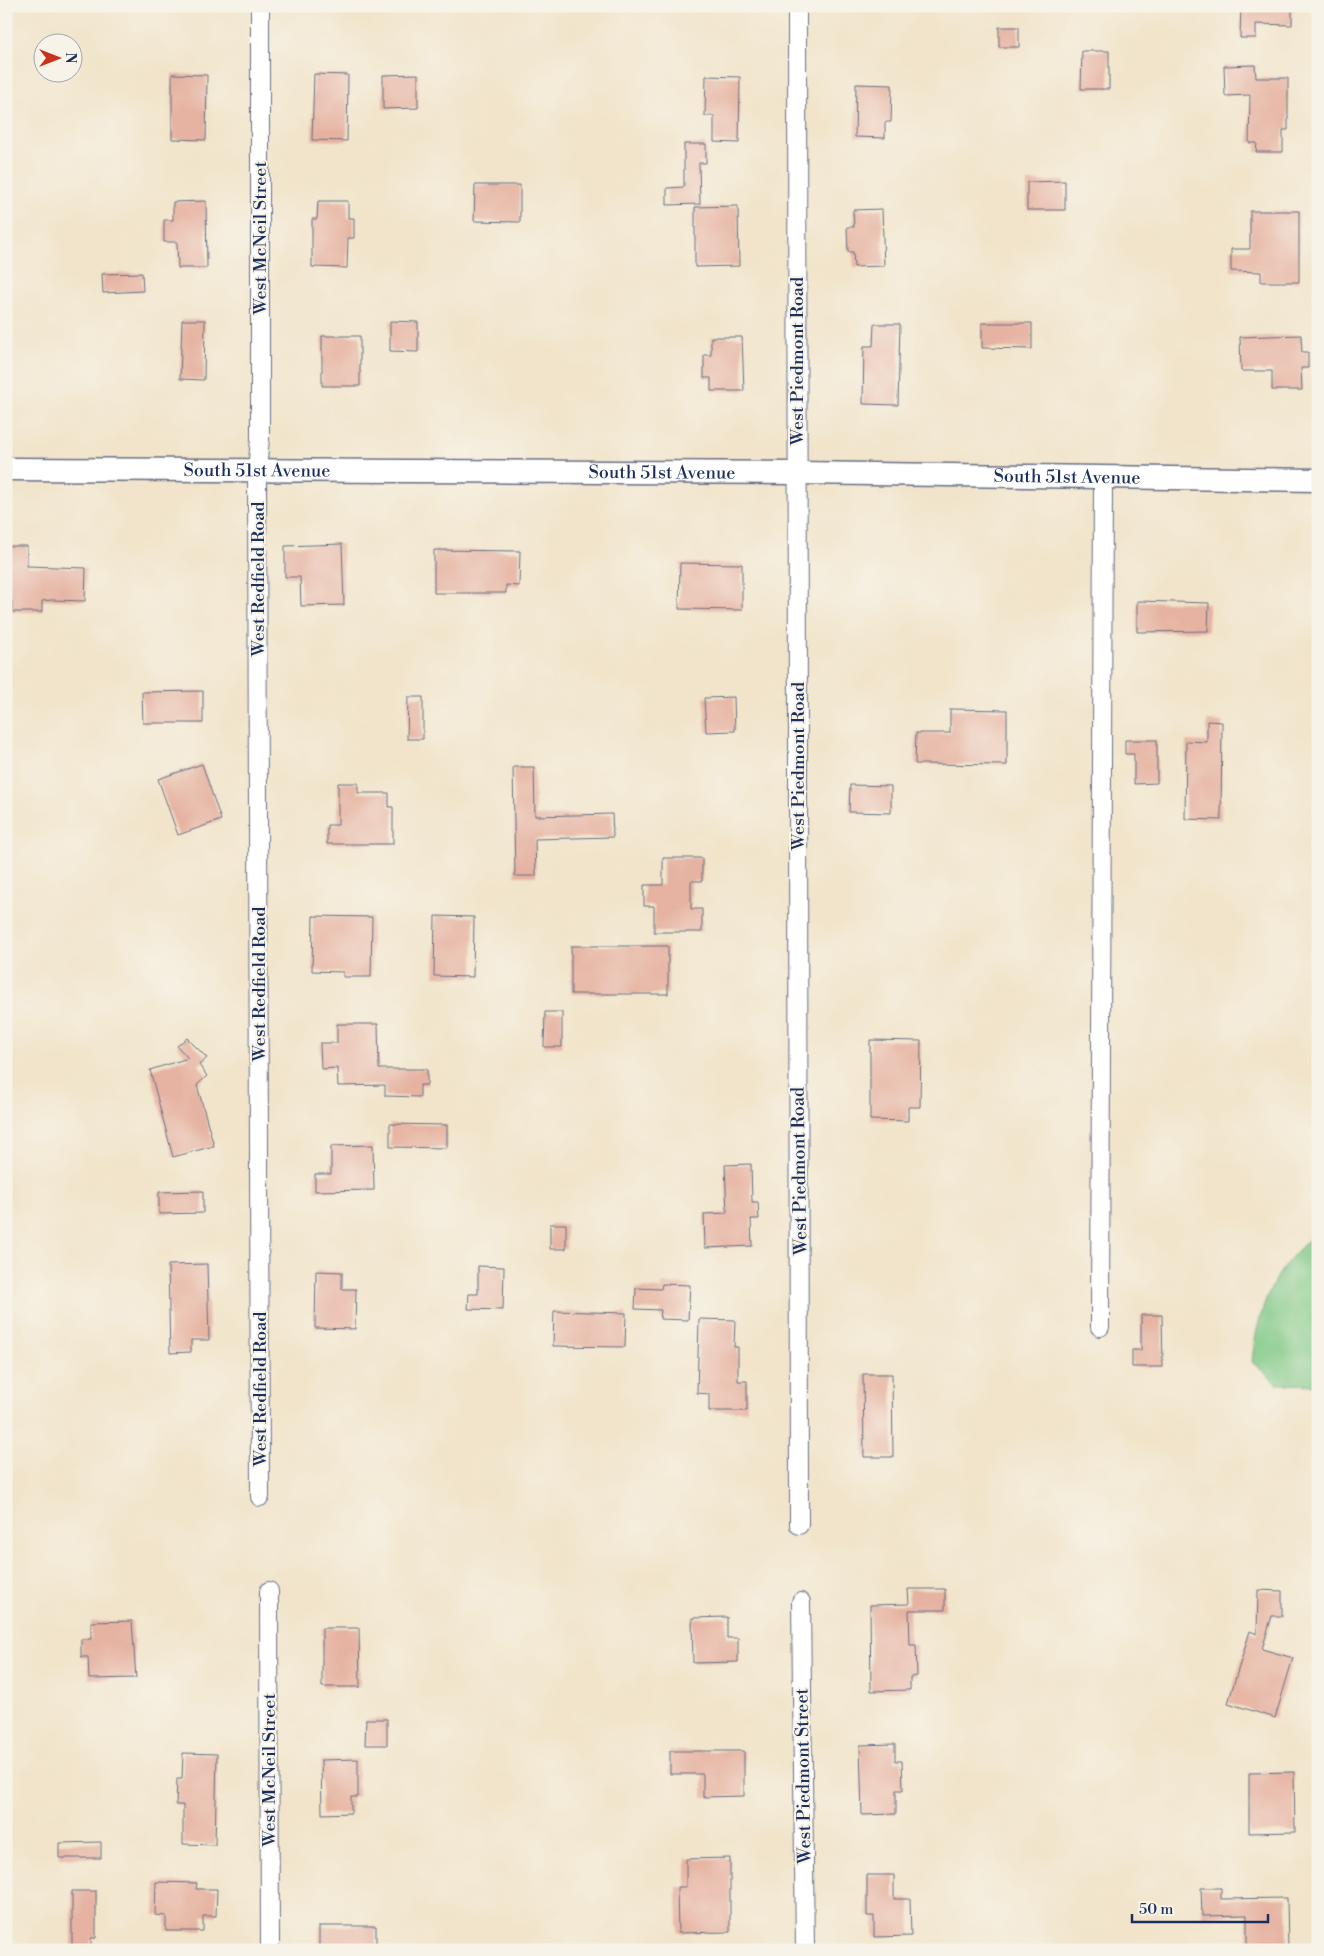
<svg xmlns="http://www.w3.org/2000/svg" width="1324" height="1956" font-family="'Libre Bodoni',serif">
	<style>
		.green { fill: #7dc785; stroke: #4c7b72 }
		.building { fill: #e6b3a2 }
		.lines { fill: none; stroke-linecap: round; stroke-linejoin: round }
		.minor-casing { stroke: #666e84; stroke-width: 20 }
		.major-casing { stroke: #666e84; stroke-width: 25 }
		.minor { stroke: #fff; stroke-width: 18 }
		.major { stroke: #fff; stroke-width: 22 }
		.labels { text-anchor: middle; stroke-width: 4; stroke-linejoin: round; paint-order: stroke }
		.street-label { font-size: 18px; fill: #1b2f5e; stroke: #f7f3e8 }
	</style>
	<rect width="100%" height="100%" fill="#f7f3e8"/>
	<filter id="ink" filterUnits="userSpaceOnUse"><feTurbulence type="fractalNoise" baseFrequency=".02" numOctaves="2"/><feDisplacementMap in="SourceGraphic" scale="10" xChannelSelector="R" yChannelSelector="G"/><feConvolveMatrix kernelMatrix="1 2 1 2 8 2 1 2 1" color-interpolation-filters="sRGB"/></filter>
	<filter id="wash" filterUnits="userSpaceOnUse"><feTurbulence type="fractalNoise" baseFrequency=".0096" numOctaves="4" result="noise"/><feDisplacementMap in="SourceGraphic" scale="20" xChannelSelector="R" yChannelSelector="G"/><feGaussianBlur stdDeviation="1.12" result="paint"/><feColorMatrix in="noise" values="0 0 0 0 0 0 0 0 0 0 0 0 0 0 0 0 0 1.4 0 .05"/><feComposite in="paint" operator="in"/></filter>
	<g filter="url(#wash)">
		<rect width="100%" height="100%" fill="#f1e4ca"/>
		<!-- green -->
		<path class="green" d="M 1318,1233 L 1318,1385 L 1277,1384 L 1252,1362 C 1257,1310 1274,1265 1318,1233 Z"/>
		<g id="blocks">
			<!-- building -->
			<path class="building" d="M 1241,6 L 1292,6 L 1292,25 L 1256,24 L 1256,38 L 1240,38 Z
				M 999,27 L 1019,27 L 1019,47 L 999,47 Z
				M 1082,51 L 1109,51 L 1109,89 L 1081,89 Z
				M 1255,65 L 1256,78 L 1288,78 L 1288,130 L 1283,130 L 1283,152 L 1256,152 L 1257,143 L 1249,143 L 1250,95 L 1225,96 L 1224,66 Z
				M 172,74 L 207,75 L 206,140 L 172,139 Z
				M 314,74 L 348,75 L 347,141 L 312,140 Z
				M 418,74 L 418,108 L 383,109 L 383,75 Z
				M 706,76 L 740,77 L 739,143 L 714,142 L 714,116 L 705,116 Z
				M 856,84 L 892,85 L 891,122 L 885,122 L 885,138 L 855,137 Z
				M 684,144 L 706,144 L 706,163 L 699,163 L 700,204 L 667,205 L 667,188 L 684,187 Z
				M 1065,181 L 1065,210 L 1027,210 L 1027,182 Z
				M 475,185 L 520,185 L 520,222 L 474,221 Z
				M 206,201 L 207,268 L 178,268 L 177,242 L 164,242 L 164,220 L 173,220 L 173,202 Z
				M 318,201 L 348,201 L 348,218 L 354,218 L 354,238 L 348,238 L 347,268 L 312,267 L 312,219 L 317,219 Z
				M 738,206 L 739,266 L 695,267 L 695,207 Z
				M 882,209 L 884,266 L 854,267 L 853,252 L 848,252 L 847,227 L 854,227 L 853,210 Z
				M 1250,211 L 1299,211 L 1299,282 L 1261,282 L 1261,272 L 1231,271 L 1231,249 L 1250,249 Z
				M 142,273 L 143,291 L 103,293 L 102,274 Z
				M 182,320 L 205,320 L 204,380 L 180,379 Z
				M 390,321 L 418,322 L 418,352 L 390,351 Z
				M 982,323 L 1032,323 L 1032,349 L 982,348 Z
				M 874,324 L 900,324 L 898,405 L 863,404 L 864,346 L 873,346 Z
				M 1301,335 L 1302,352 L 1308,352 L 1308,368 L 1301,368 L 1302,390 L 1272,390 L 1272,371 L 1241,371 L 1240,337 Z
				M 322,336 L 360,336 L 360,386 L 322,386 Z
				M 711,337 L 742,337 L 744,391 L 711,391 L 711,378 L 704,378 L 704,355 L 711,355 Z
				M 342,544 L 344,605 L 301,606 L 300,577 L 285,577 L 285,546 Z
				M 6,546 L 27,546 L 27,566 L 86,568 L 85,601 L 52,600 L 42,601 L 42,612 L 12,612 L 12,601 L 6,601 Z
				M 434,550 L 520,551 L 519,586 L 506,585 L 506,593 L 434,593 Z
				M 680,563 L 742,564 L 742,610 L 679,609 Z
				M 1137,601 L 1209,603 L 1208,631 L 1137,632 Z
				M 203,691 L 203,723 L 143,723 L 142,692 Z
				M 408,697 L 423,697 L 423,739 L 407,739 Z
				M 734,697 L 735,731 L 706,732 L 704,698 Z
				M 950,709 L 1007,710 L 1007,765 L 915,764 L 916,733 L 950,733 Z
				M 1207,721 L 1222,722 L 1221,820 L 1185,819 L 1186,741 L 1207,742 Z
				M 1125,740 L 1157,740 L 1157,783 L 1134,784 L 1134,754 L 1125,754 Z
				M 202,764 L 221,820 L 178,835 L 158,779 Z
				M 513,767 L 534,767 L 535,816 L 612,814 L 613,837 L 535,839 L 536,876 L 515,876 Z
				M 338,783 L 358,783 L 358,793 L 389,793 L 389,807 L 393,807 L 393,844 L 327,844 L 327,825 L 338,825 Z
				M 850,785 L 891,786 L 891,813 L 849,812 Z
				M 663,858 L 702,858 L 702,881 L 691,881 L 691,909 L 702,909 L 702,932 L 654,932 L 654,906 L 644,906 L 644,885 L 663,885 Z
				M 313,916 L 372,917 L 371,977 L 343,977 L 343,972 L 312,971 Z
				M 435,916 L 474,917 L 473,977 L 434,976 Z
				M 571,946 L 668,946 L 668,994 L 571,994 Z
				M 545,1012 L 562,1012 L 562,1047 L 544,1047 Z
				M 337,1024 L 378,1024 L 379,1069 L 427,1069 L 427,1085 L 420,1085 L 420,1097 L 385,1096 L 385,1085 L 338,1086 L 337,1068 L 321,1069 L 320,1043 L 337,1043 Z
				M 187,1038 L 207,1058 L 199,1065 L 207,1076 L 197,1085 L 214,1146 L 173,1157 L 150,1070 L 188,1058 L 177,1046 Z
				M 870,1040 L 921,1041 L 920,1107 L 908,1107 L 908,1121 L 870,1120 Z
				M 390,1124 L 447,1125 L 447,1148 L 390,1147 Z
				M 373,1145 L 374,1190 L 315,1191 L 315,1174 L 331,1174 L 331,1146 Z
				M 751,1164 L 752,1202 L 758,1202 L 759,1219 L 751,1219 L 752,1246 L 705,1248 L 704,1214 L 727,1213 L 725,1165 Z
				M 203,1191 L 203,1213 L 159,1214 L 159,1192 Z
				M 550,1224 L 566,1224 L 566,1249 L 550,1249 Z
				M 207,1264 L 209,1340 L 191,1340 L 191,1352 L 170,1353 L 168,1265 Z
				M 478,1266 L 504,1267 L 503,1310 L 468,1309 L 469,1294 L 478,1294 Z
				M 316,1271 L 342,1272 L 342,1289 L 356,1289 L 355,1329 L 315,1328 Z
				M 662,1284 L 690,1285 L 688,1320 L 660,1319 L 661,1310 L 635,1309 L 636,1288 L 661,1289 Z
				M 554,1311 L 626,1313 L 625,1347 L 553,1346 Z
				M 1141,1315 L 1162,1315 L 1163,1367 L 1132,1367 L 1132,1350 L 1141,1350 Z
				M 699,1319 L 735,1320 L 734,1347 L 738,1347 L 738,1381 L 747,1381 L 747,1411 L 709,1411 L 709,1394 L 697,1393 Z
				M 863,1374 L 892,1374 L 893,1457 L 864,1457 Z
				M 908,1589 L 945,1589 L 945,1610 L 909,1610 L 910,1645 L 916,1645 L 917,1676 L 910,1677 L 910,1690 L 871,1691 L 870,1605 L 909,1604 Z
				M 1258,1590 L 1282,1591 L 1282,1616 L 1272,1616 L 1262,1649 L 1293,1658 L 1275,1718 L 1228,1703 L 1250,1631 L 1257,1634 Z
				M 727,1617 L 727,1638 L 738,1638 L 738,1662 L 693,1663 L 692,1618 Z
				M 132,1621 L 136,1678 L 89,1679 L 88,1657 L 81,1657 L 81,1639 L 91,1639 L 91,1622 Z
				M 322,1628 L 359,1628 L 360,1687 L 322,1687 Z
				M 366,1719 L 387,1719 L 387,1745 L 365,1745 Z
				M 895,1744 L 895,1761 L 902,1761 L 903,1790 L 896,1790 L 896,1814 L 862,1815 L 860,1745 Z
				M 670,1751 L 744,1751 L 744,1796 L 703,1797 L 703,1774 L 670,1774 Z
				M 183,1753 L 217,1754 L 215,1845 L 183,1844 L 183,1805 L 176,1805 L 177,1779 L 182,1779 Z
				M 358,1759 L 358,1797 L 351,1797 L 351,1813 L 322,1814 L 321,1760 Z
				M 1294,1772 L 1295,1832 L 1249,1833 L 1249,1773 Z
				M 101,1842 L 101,1858 L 59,1858 L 59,1843 Z
				M 730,1858 L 730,1932 L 678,1933 L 677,1887 L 686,1887 L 686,1859 Z
				M 867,1875 L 894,1875 L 894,1899 L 910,1899 L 911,1936 L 874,1937 L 874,1916 L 867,1916 Z
				M 156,1882 L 197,1883 L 196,1889 L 217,1889 L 216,1916 L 203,1916 L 203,1931 L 166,1931 L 166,1916 L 155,1915 Z
				M 1201,1888 L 1221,1888 L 1221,1899 L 1287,1898 L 1288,1950 L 1247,1950 L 1247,1915 L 1202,1916 Z
				M 72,1891 L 96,1891 L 96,1938 L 91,1938 L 91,1950 L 72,1950 Z
				M 319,1926 L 376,1926 L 376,1950 L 319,1950 Z"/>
		</g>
	</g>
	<g filter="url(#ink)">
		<use href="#blocks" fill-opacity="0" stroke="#666e84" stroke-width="1"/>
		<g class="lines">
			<!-- minor casing -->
			<g class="minor-casing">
				<path id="minor" d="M 260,6 L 260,439 L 257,470 L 260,1497
					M 797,6 L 799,1525
					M 1100,1327 L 1103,477
					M 269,1591 L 270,1950
					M 801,1602 L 805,1950"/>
			</g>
			<!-- major casing -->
			<g class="major-casing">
				<g id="major">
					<path id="s1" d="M 6,469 L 797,473 L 1318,480"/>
				</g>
			</g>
			<!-- minor -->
			<use href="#minor" class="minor"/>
			<!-- major -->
			<use href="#major" class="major"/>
		</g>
	</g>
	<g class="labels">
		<!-- street labels -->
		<g class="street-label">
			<text transform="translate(260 238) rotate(-90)" y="6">West McNeil Street</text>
			<text transform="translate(797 361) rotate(-90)" y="6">West Piedmont Road</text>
			<text dy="6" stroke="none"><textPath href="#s1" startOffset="251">South 51st Avenue</textPath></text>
			<text dy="6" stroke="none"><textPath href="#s1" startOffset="656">South 51st Avenue</textPath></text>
			<text dy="6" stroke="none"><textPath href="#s1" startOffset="1061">South 51st Avenue</textPath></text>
			<text transform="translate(258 579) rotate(-90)" y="6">West Redfield Road</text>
			<text transform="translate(798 766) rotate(-90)" y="6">West Piedmont Road</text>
			<text transform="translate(259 984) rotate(-90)" y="6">West Redfield Road</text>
			<text transform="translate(799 1171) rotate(-91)" y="6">West Piedmont Road</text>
			<text transform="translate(260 1389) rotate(-90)" y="6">West Redfield Road</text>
			<text transform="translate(269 1770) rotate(-90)" y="6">West McNeil Street</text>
			<text transform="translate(803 1776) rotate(-91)" y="6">West Piedmont Street</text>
		</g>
	</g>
	<!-- margin -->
	<rect width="1324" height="1956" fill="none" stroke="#f7f3e8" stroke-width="25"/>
	<!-- north arrow -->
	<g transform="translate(58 58) rotate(90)"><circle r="24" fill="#f7f3e8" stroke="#9fa5b1"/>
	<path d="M0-4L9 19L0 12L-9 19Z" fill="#c8321e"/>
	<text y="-8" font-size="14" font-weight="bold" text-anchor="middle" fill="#1b2f5e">N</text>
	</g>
	<!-- scale -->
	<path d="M1132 1914v8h136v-8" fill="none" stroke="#1b2f5e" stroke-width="2.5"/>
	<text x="1139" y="1914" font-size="15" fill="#1b2f5e" stroke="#f7f3e8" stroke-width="4" paint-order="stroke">50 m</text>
</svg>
